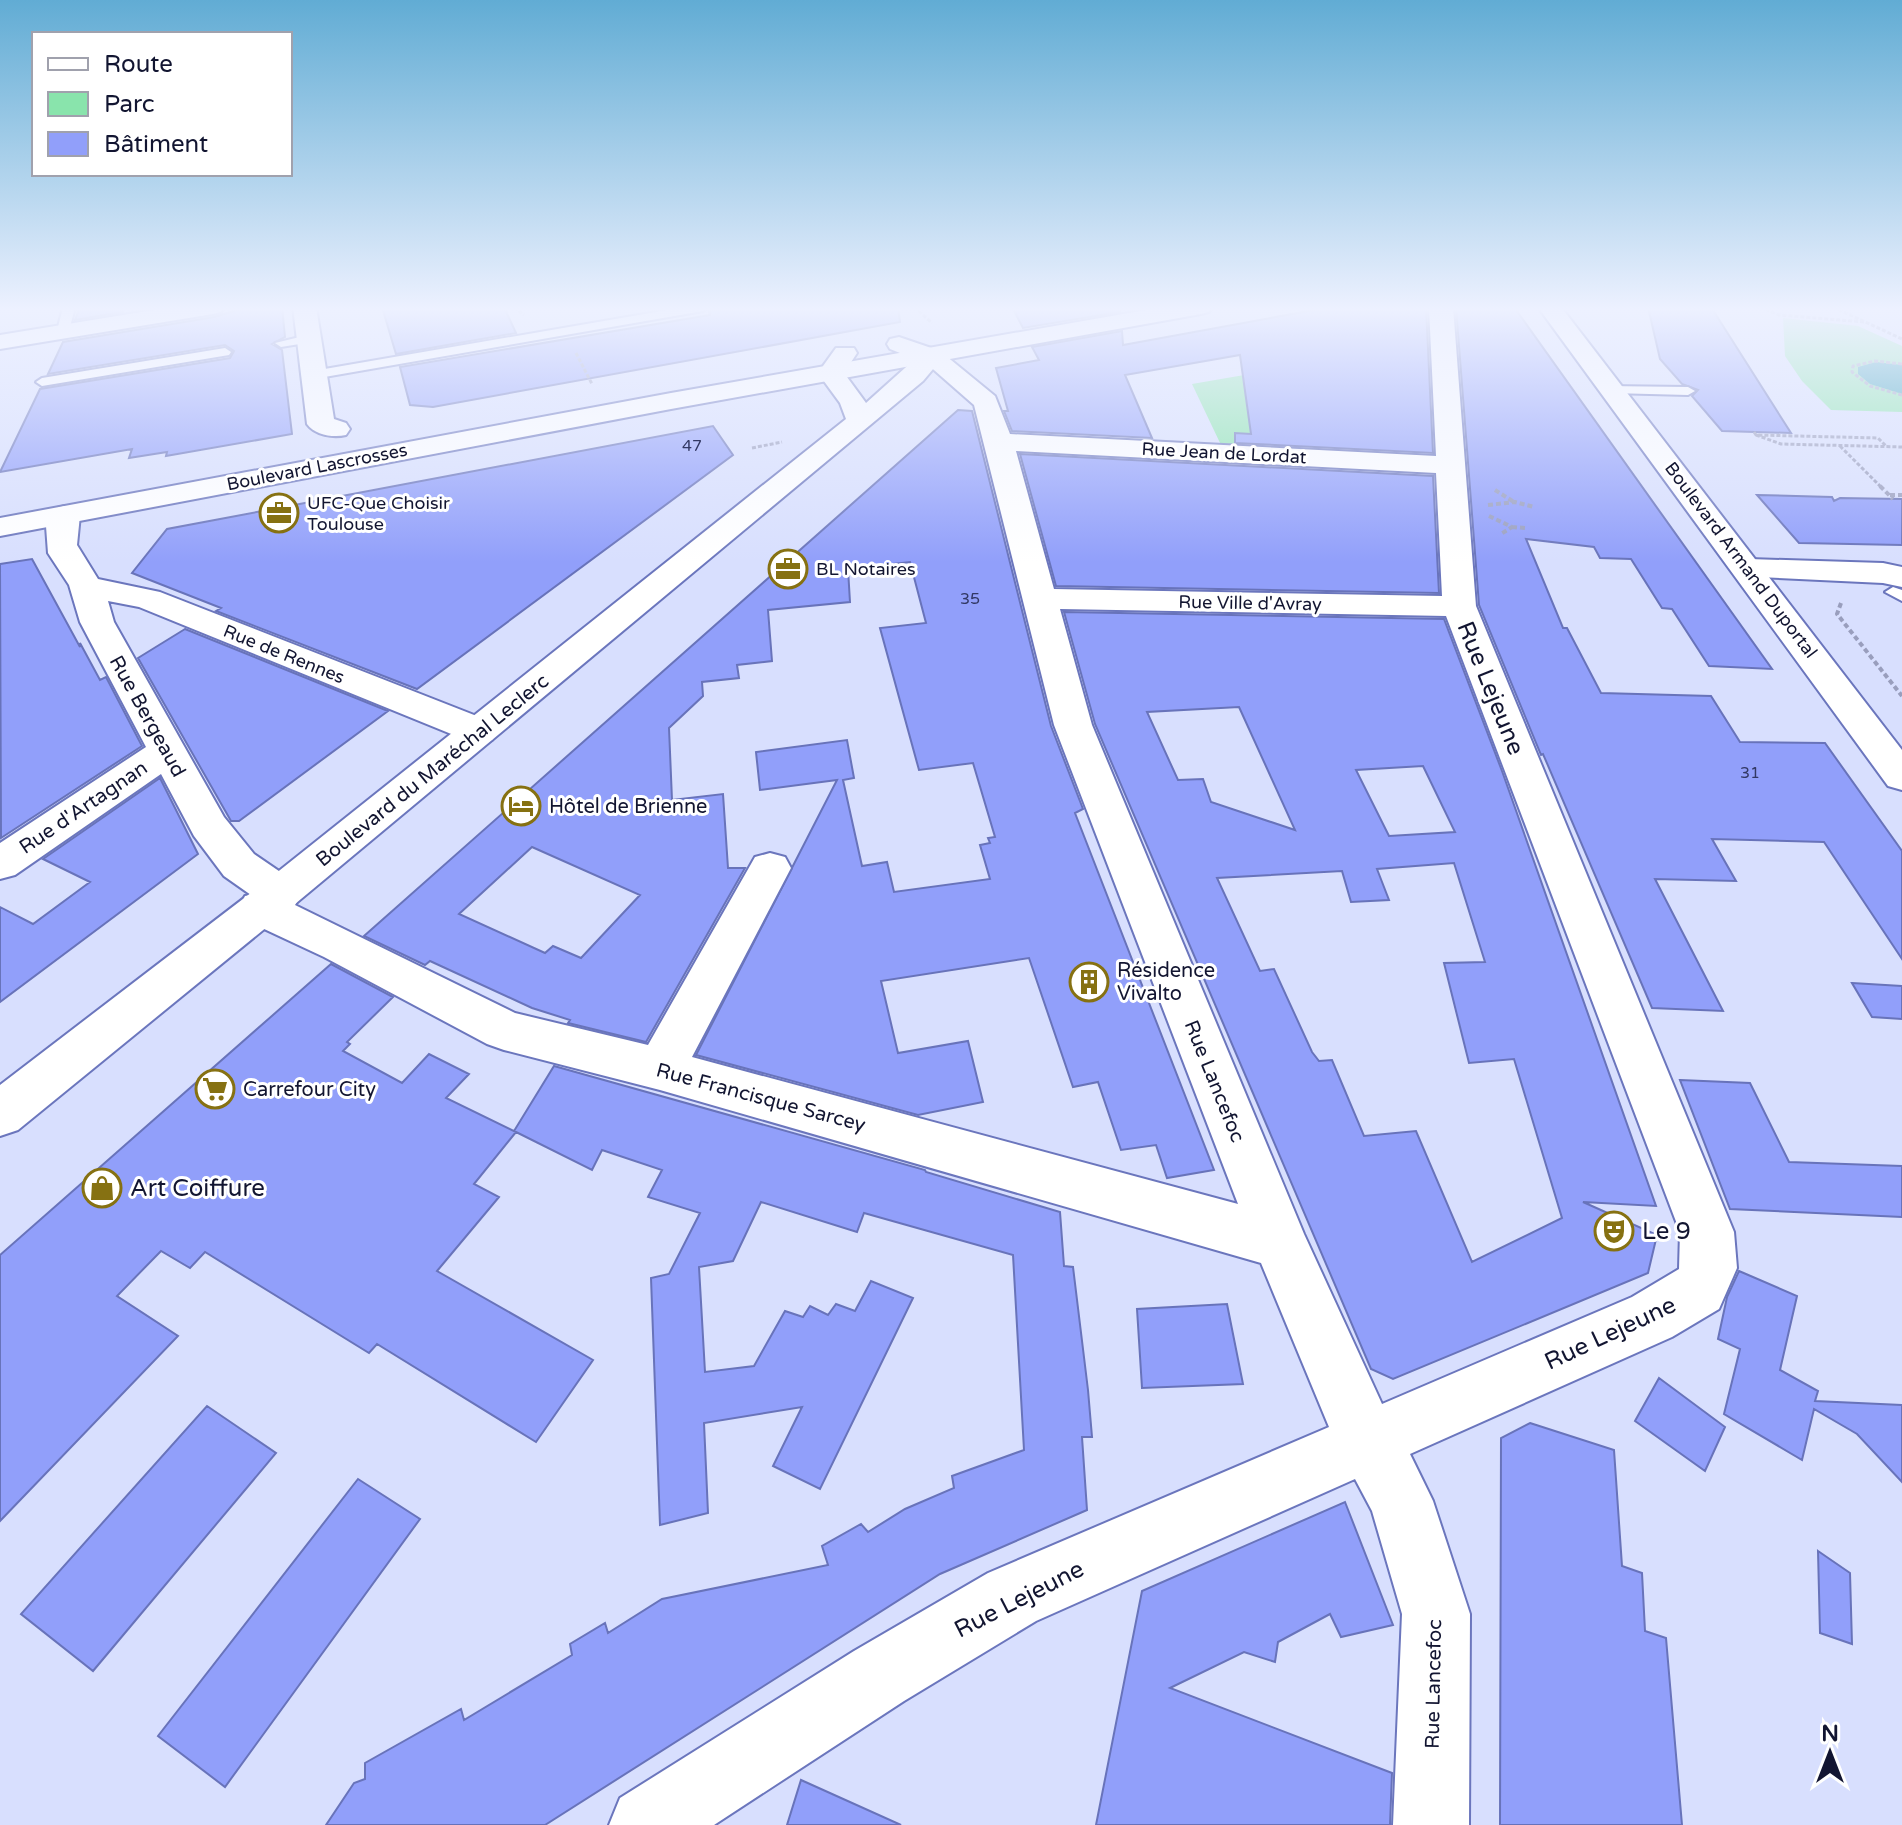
<svg xmlns="http://www.w3.org/2000/svg" width="1902" height="1825" font-family="'Varela Round',sans-serif">
	<style>
		.green { fill: #89e4ac }
		.water { fill: #379fb7 }
		.building { fill: #919ffa; stroke: #6873ba; stroke-width: 2; fill-rule: evenodd }
		.lines { fill: none; stroke-linecap: round; stroke-linejoin: round }
		.lane-casing { stroke: #6b76bd; stroke-width: 4 }
		.street-casing { stroke: #6b76bd; stroke-width: 4 }
		.secondary-casing { stroke: #6b76bd; stroke-width: 4 }
		.primary-casing { stroke: #6b76bd; stroke-width: 4 }
		.path-far1 { stroke: #999ebd; stroke-width: 3; stroke-dasharray: 4 2; stroke-linecap: butt }
		.path { stroke: #999ebd; stroke-width: 4; stroke-dasharray: 5 3; stroke-linecap: butt }
		.lane { fill: #fff; fill-rule: evenodd }
		.street { fill: #fff; fill-rule: evenodd }
		.secondary { fill: #fff; fill-rule: evenodd }
		.primary { fill: #fff; fill-rule: evenodd }
		.labels { text-anchor: middle; stroke-width: 6; stroke-linejoin: round; paint-order: stroke }
		.number-label { font-size: 16px; fill: #323863 }
		.far-street-label { font-size: 18px; fill: #121531; stroke: #fff }
		.far-poi-label { font-size: 18px; fill: #121531; stroke: #fff; text-anchor: start }
		.street-label { font-size: 20px; fill: #121531; stroke: #fff }
		.poi-label { font-size: 20px; fill: #121531; stroke: #fff; text-anchor: start }
		.near-street-label { font-size: 24px; fill: #121531; stroke: #fff }
		.near-poi-label { font-size: 24px; fill: #121531; stroke: #fff; text-anchor: start }
	</style>
	<rect width="100%" height="100%" fill="#d8dffe"/>
	<!-- green -->
	<path class="green" d="M 1783,318 L 1858,326 L 1902,346 L 1902,412 L 1831,410 L 1802,381 L 1785,356 Z
		M 1250,374 L 1247,388 L 1251,434 L 1235,433 L 1236,446 L 1221,445 L 1192,384 Z"/>
	<!-- water -->
	<path class="water" d="M 1876,362 L 1902,365 L 1902,394 L 1870,384 L 1858,374 L 1858,367 Z"/>
	<!-- building -->
	<path class="building" d="M 80,307 L 123,307 L 123,312 L 75,320 Z
		M 240,307 L 282,307 L 285,337 L 272,344 L 282,350 L 292,434 L 166,456 L 167,452 L 129,458 L 132,449 L 0,472 L 40,389 L 230,358 L 234,351 L 225,345 L 48,374 L 63,342 L 214,317 L 241,309 Z
		M 382,307 L 504,307 L 516,333 L 396,354 Z
		M 734,307 L 898,307 L 900,322 L 433,407 L 410,405 L 400,367 L 710,315 L 709,311 Z
		M 1012,307 L 1119,307 L 1120,312 L 1023,328 Z
		M 1330,307 L 1426,307 L 1433,453 L 1235,443 L 1235,433 L 1251,434 L 1240,355 L 1125,375 L 1152,438 L 1012,431 L 1004,411 L 1008,411 L 996,368 L 1039,360 L 1032,347 L 1122,331 L 1123,345 Z
		M 1456,307 L 1514,307 L 1772,669 L 1709,666 L 1672,609 L 1662,608 L 1631,559 L 1600,558 L 1594,547 L 1526,539 L 1563,628 L 1567,628 L 1601,693 L 1711,696 L 1740,742 L 1825,743 L 1902,851 L 1902,959 L 1824,842 L 1712,839 L 1736,881 L 1655,879 L 1723,1011 L 1652,1008 L 1543,754 L 1541,755 L 1479,605 Z
		M 1648,307 L 1711,307 L 1791,433 L 1722,431 L 1692,396 L 1698,390 L 1682,384 L 1660,359 Z
		M 958,410 L 972,411 L 1051,726 L 1083,809 L 1075,813 L 1214,1170 L 1167,1178 L 1156,1145 L 1121,1150 L 1098,1082 L 1073,1087 L 1029,958 L 881,981 L 898,1053 L 968,1041 L 983,1102 L 918,1115 L 696,1055 L 837,780 L 760,790 L 756,752 L 847,740 L 854,778 L 843,780 L 862,866 L 887,862 L 894,892 L 990,879 L 980,845 L 990,843 L 988,838 L 995,837 L 973,763 L 919,770 L 880,628 L 926,623 L 910,562 L 848,569 L 850,602 L 768,610 L 772,661 L 737,665 L 739,678 L 702,682 L 703,696 L 669,728 L 672,800 L 723,794 L 728,868 L 745,868 L 646,1042 L 568,1023 L 570,1020 L 532,1008 L 430,961 L 425,965 L 364,936 ZM 532,847 L 640,895 L 581,958 L 553,946 L 545,953 L 459,914 Z
		M 713,426 L 733,455 L 417,689 L 216,611 L 221,608 L 132,573 L 167,529 Z
		M 1020,454 L 1433,476 L 1439,593 L 1056,586 Z
		M 1757,495 L 1832,497 L 1834,501 L 1840,498 L 1902,499 L 1902,545 L 1799,543 Z
		M 32,559 L 80,647 L 80,643 L 100,680 L 106,677 L 142,746 L 1,838 L 0,564 Z
		M 1064,612 L 1444,619 L 1502,771 L 1656,1206 L 1583,1202 L 1657,1235 L 1648,1273 L 1393,1379 L 1371,1369 L 1095,724 ZM 1239,707 L 1295,830 L 1211,802 L 1203,779 L 1178,780 L 1147,712 ZM 1423,766 L 1455,832 L 1389,836 L 1356,770 ZM 1454,863 L 1485,962 L 1444,963 L 1469,1063 L 1514,1059 L 1562,1218 L 1472,1262 L 1416,1131 L 1364,1136 L 1332,1060 L 1319,1061 L 1312,1052 L 1274,969 L 1260,971 L 1217,878 L 1342,871 L 1351,902 L 1389,900 L 1377,869 Z
		M 185,629 L 388,711 L 239,821 L 231,821 L 138,658 Z
		M 160,778 L 198,854 L 0,1002 L 0,907 L 33,924 L 90,882 L 43,859 Z
		M 331,964 L 393,997 L 347,1042 L 350,1044 L 343,1051 L 402,1083 L 429,1054 L 469,1074 L 446,1098 L 516,1132 L 474,1184 L 499,1197 L 437,1271 L 593,1360 L 536,1442 L 377,1344 L 369,1353 L 205,1252 L 190,1268 L 161,1251 L 117,1296 L 178,1336 L 0,1521 L 0,1255 Z
		M 1852,983 L 1902,986 L 1902,1019 L 1872,1017 Z
		M 554,1066 L 925,1170 L 926,1172 L 1060,1212 L 1064,1266 L 1073,1267 L 1088,1390 L 1092,1437 L 1082,1437 L 1087,1510 L 940,1574 L 545,1825 L 326,1825 L 354,1783 L 365,1779 L 365,1763 L 461,1709 L 464,1720 L 572,1655 L 570,1644 L 605,1623 L 608,1633 L 662,1599 L 828,1565 L 822,1546 L 861,1524 L 868,1532 L 905,1509 L 954,1488 L 952,1476 L 1024,1450 L 1013,1255 L 864,1213 L 857,1232 L 761,1202 L 733,1261 L 699,1267 L 705,1372 L 754,1366 L 785,1311 L 803,1317 L 810,1306 L 828,1315 L 836,1304 L 855,1311 L 871,1281 L 913,1298 L 820,1489 L 773,1466 L 802,1407 L 704,1423 L 708,1513 L 660,1525 L 651,1278 L 669,1274 L 700,1213 L 648,1197 L 662,1170 L 602,1150 L 592,1170 L 514,1131 Z
		M 1680,1080 L 1750,1083 L 1789,1162 L 1902,1166 L 1902,1217 L 1730,1209 Z
		M 1739,1271 L 1797,1296 L 1780,1370 L 1818,1391 L 1815,1401 L 1902,1405 L 1902,1482 L 1857,1434 L 1814,1409 L 1802,1460 L 1724,1414 L 1740,1349 L 1718,1339 L 1727,1297 Z
		M 1227,1304 L 1243,1384 L 1142,1388 L 1137,1309 Z
		M 1659,1378 L 1725,1427 L 1705,1471 L 1635,1421 Z
		M 207,1406 L 276,1453 L 93,1671 L 21,1614 Z
		M 1530,1423 L 1614,1450 L 1622,1566 L 1642,1573 L 1645,1631 L 1666,1638 L 1682,1825 L 1500,1825 L 1501,1438 Z
		M 358,1479 L 420,1519 L 225,1787 L 158,1736 Z
		M 1345,1502 L 1393,1625 L 1341,1637 L 1330,1614 L 1278,1642 L 1275,1662 L 1244,1652 L 1170,1688 L 1392,1773 L 1390,1825 L 1096,1825 L 1142,1591 Z
		M 1818,1551 L 1850,1573 L 1852,1644 L 1820,1633 Z
		M 801,1780 L 901,1825 L 787,1825 Z"/>
	<g class="lines">
		<!-- lane casing -->
		<g class="lane-casing">
			<path id="lane" d="M 63,307 L 75,307 L 69,331 L 63,335 L 57,331 Z
				M 685,307 L 709,307 L 703,311 L 313,379 L 307,375 L 313,371 Z
				M 308,335 L 312,336 L 312,342 L 281,347 L 275,343 Z
				M 225,348 L 231,352 L 229,355 L 42,386 L 36,382 L 42,378 Z
				M 1606,386 L 1688,387 L 1695,391 L 1688,395 L 1611,393 L 1606,392 Z
				M 1893,587 L 1902,590 L 1902,601 L 1885,592 Z"/>
		</g>
		<!-- street casing -->
		<g class="street-casing">
			<path id="street" d="M 172,307 L 225,307 L 221,312 L 213,314 L 0,349 L 0,335 Z
				M 1429,307 L 1453,307 L 1476,606 L 1734,1232 L 1737,1268 L 1719,1309 L 1672,1337 L 1410,1454 L 1433,1501 L 1470,1614 L 1469,1825 L 1393,1825 L 1402,1614 L 1372,1511 L 1355,1479 L 1036,1621 L 904,1701 L 714,1825 L 609,1825 L 620,1798 L 854,1651 L 988,1573 L 1329,1427 L 1261,1263 L 660,1090 L 504,1050 L 487,1044 L 324,957 L 245,920 L 239,908 L 245,896 L 251,895 L 224,876 L 194,836 L 161,774 L 15,875 L 0,879 L 0,843 L 146,747 L 80,622 L 69,585 L 48,553 L 46,526 L 54,509 L 65,506 L 76,509 L 80,515 L 77,545 L 98,579 L 160,592 L 492,722 L 498,731 L 492,740 L 479,743 L 466,740 L 139,607 L 108,601 L 114,622 L 224,817 L 254,854 L 295,882 L 302,893 L 295,905 L 515,1013 L 648,1045 L 755,857 L 770,853 L 785,857 L 791,868 L 692,1057 L 1238,1204 L 1054,725 L 974,405 L 918,356 L 922,351 L 940,351 L 995,396 L 1010,434 L 1436,456 ZM 1016,451 L 1436,473 L 1442,596 L 1054,589 ZM 1060,609 L 1446,616 L 1680,1232 L 1679,1269 L 1632,1297 L 1382,1404 L 1304,1234 L 1092,725 Z
				M 1749,559 L 1883,563 L 1902,567 L 1902,587 L 1883,583 L 1738,576 L 1733,569 L 1738,562 Z"/>
		</g>
		<!-- secondary casing -->
		<g class="secondary-casing">
			<path id="secondary" d="M 293,307 L 316,307 L 334,419 L 346,423 L 350,429 L 346,435 C 333,438 315,435 307,424 Z
				M 1538,307 L 1561,307 L 1902,750 L 1902,790 L 1888,786 Z
				M 899,337 L 940,351 L 944,356 L 923,381 L 295,904 L 18,1130 L 0,1136 L 0,1085 L 265,882 L 846,419 L 840,403 L 818,373 L 836,348 L 854,348 L 857,353 L 844,373 L 866,403 L 915,359 L 890,349 L 887,344 L 890,339 Z"/>
		</g>
		<!-- primary casing -->
		<g class="primary-casing">
			<path id="primary" d="M 1163,307 L 1213,307 L 1209,312 L 1201,314 L 671,409 L 0,536 L 0,518 L 671,393 Z"/>
		</g>
		<!-- path-far1 -->
		<path class="path-far1" d="M 514,307 L 524,315
			M 914,307 L 932,323
			M 1760,307 L 1779,315 L 1865,322
			M 1833,307 L 1902,339
			M 576,353 L 592,384
			M 1902,364 L 1875,361 L 1853,366 L 1852,372 L 1870,386 L 1902,395
			M 1754,432 L 1756,435 L 1878,438 L 1886,446
			M 1756,435 L 1781,444 L 1902,447
			M 1840,446 L 1882,488
			M 752,448 L 782,442"/>
		<!-- path -->
		<path class="path" d="M 1880,486 L 1893,499
			M 1495,490 L 1514,502
			M 1890,495 L 1902,495
			M 1488,505 L 1515,502 L 1534,507
			M 1489,516 L 1512,527 L 1501,534
			M 1512,527 L 1525,528
			M 1841,603 L 1837,614 L 1902,696"/>
		<!-- lane -->
		<use href="#lane" class="lane"/>
		<!-- street -->
		<use href="#street" class="street"/>
		<!-- secondary -->
		<use href="#secondary" class="secondary"/>
		<!-- primary -->
		<use href="#primary" class="primary"/>
	</g>
	<!-- sky -->
	<linearGradient id="sky" x2="0" y2="1"><stop stop-color="#61acd4"/><stop offset="0.55" stop-color="#edf1ff"/><stop offset="1" stop-color="#edf1ff" stop-opacity="0"/></linearGradient>
	<rect width="1902" height="562" fill="url(#sky)"/>
	<!-- icons -->
	<defs>
		<g id="office-ring" transform="scale(2)"><circle r="9.5" fill="#fff" stroke="#867112" stroke-width="1.5"/><path d="M-6-3h4V-5.5h4V-3h4V5H-6ZM-1-4.5V-3h2v-1.5ZM-6 0V1H6V0Z" fill="#867112"/></g>
		<g id="hotel-ring" transform="scale(2)"><circle r="9.5" fill="#fff" stroke="#867112" stroke-width="1.5"/><path d="M-6-4.5h1.5V1H6V5H4.5V3h-9V5H-6ZM-4 0a1.8 1.8 0 1 1 3.6 0ZM.5 0V-2.5h3Q6-2.5 6 0Z" fill="#867112"/></g>
		<g id="building-ring" transform="scale(2)"><circle r="9.5" fill="#fff" stroke="#867112" stroke-width="1.5"/><path d="M-4-6H4V6H1V3H-1V6H-4ZM-2.5-4.3h1.7v1.8h-1.7ZM.8-4.3h1.7v1.8H.8ZM-2.5-1h1.7V.8h-1.7ZM.8-1h1.7V.8H.8Z" fill="#867112"/></g>
		<g id="supermarket-ring" transform="scale(2)"><circle r="9.5" fill="#fff" stroke="#867112" stroke-width="1.5"/><path d="M-6-5.5h2.5l.6 2H6L4.5 2H-2.5L-4.4-4H-6ZM-1.5 3.2a1.3 1.3 0 1 0 .1 0ZM3 3.2a1.3 1.3 0 1 0 .1 0Z" fill="#867112"/></g>
		<g id="shop-ring" transform="scale(2)"><circle r="9.5" fill="#fff" stroke="#867112" stroke-width="1.5"/><path d="M-5-2.5h2.3a2.7 3.5 0 0 1 5.4 0H5L5.5 6h-11ZM-1.5-2.5h3a1.5 2.3 0 0 0-3 0Z" fill="#867112"/></g>
		<g id="theatre-ring" transform="scale(2)"><circle r="9.5" fill="#fff" stroke="#867112" stroke-width="1.5"/><path d="M-5-5.5Q0-4 5-5.5V0Q5 5 0 6Q-5 5-5 0ZM-3.3-2.5H-1v1.5H-3.3ZM1-2.5H3.3v1.5H1ZM-2.8 1Q0 5.5 2.8 1Z" fill="#867112"/></g>
	</defs>
	<g fill-rule="evenodd">
		<use href="#office-ring" x="279" y="513"/>
		<use href="#office-ring" x="788" y="569"/>
		<use href="#hotel-ring" x="521" y="806"/>
		<use href="#building-ring" x="1089" y="982"/>
		<use href="#supermarket-ring" x="215" y="1089"/>
		<use href="#shop-ring" x="102" y="1188"/>
		<use href="#theatre-ring" x="1614" y="1231"/>
	</g>
	<g class="labels">
		<!-- number labels -->
		<g class="number-label">
			<text x="692" y="451">47</text>
			<text x="970" y="604">35</text>
			<text x="1750" y="778">31</text>
		</g>
		<!-- far-street labels -->
		<g class="far-street-label">
			<text transform="translate(1224 453) rotate(3)" y="6">Rue Jean de Lordat</text>
			<text transform="translate(317 467) rotate(-11)" y="6">Boulevard Lascrosses</text>
			<text transform="translate(1741 560) rotate(53)" y="6">Boulevard Armand Duportal</text>
			<text transform="translate(1250 603) rotate(1)" y="6">Rue Ville d'Avray</text>
			<text transform="translate(284 654) rotate(22)" y="6">Rue de Rennes</text>
		</g>
		<!-- far-poi labels -->
		<g class="far-poi-label">
			<text x="307" y="509">UFC-Que Choisir<tspan x="307" dy="21">Toulouse</tspan></text>
			<text x="816" y="575">BL Notaires</text>
		</g>
		<!-- street labels -->
		<g class="street-label">
			<text transform="translate(148 716) rotate(61)" y="7">Rue Bergeaud</text>
			<text transform="translate(432 770) rotate(-39)" y="7">Boulevard du Maréchal Leclerc</text>
			<text transform="translate(83 807) rotate(-34)" y="7">Rue d'Artagnan</text>
			<text transform="translate(1215 1081) rotate(68)" y="7">Rue Lancefoc</text>
			<text transform="translate(761 1097) rotate(15)" y="7">Rue Francisque Sarcey</text>
			<text transform="translate(1433 1684) rotate(-89)" y="7">Rue Lancefoc</text>
		</g>
		<!-- poi labels -->
		<g class="poi-label">
			<text x="549" y="813">Hôtel de Brienne</text>
			<text x="1117" y="977">Résidence<tspan x="1117" dy="23">Vivalto</tspan></text>
			<text x="243" y="1096">Carrefour City</text>
		</g>
		<!-- near-street labels -->
		<g class="near-street-label">
			<text transform="translate(1491 688) rotate(68)" y="8">Rue Lejeune</text>
			<text transform="translate(1610 1333) rotate(-25)" y="8">Rue Lejeune</text>
			<text transform="translate(1019 1599) rotate(-27)" y="8">Rue Lejeune</text>
		</g>
		<!-- near-poi labels -->
		<g class="near-poi-label">
			<text x="130" y="1196">Art Coiffure</text>
			<text x="1642" y="1239">Le 9</text>
		</g>
	</g>
	<!-- legend -->
	<rect x="32" y="32" width="260" height="144" fill="#ffffff" stroke="#a0a1ad" stroke-width="2"/>
	<rect x="48" y="58" width="40" height="12" fill="#ffffff" stroke="#a0a1ad" stroke-width="2"/>
	<text x="104" y="72" font-size="24" fill="#121531">Route</text>
	<rect x="48" y="92" width="40" height="24" fill="#89e4ac" stroke="#a0a1ad" stroke-width="2"/>
	<text x="104" y="112" font-size="24" fill="#121531">Parc</text>
	<rect x="48" y="132" width="40" height="24" fill="#919ffa" stroke="#a0a1ad" stroke-width="2"/>
	<text x="104" y="152" font-size="24" fill="#121531">Bâtiment</text>
	<!-- north arrow -->
	<g transform="translate(1830 1753)" stroke="#ffffff" stroke-width="6" paint-order="stroke">
	<path d="M0-6L14 30L0 20L-14 30Z" fill="#121531"/>
	<text y="-12" font-size="22" font-weight="bold" text-anchor="middle" fill="#121531">N</text>
	</g>
</svg>
